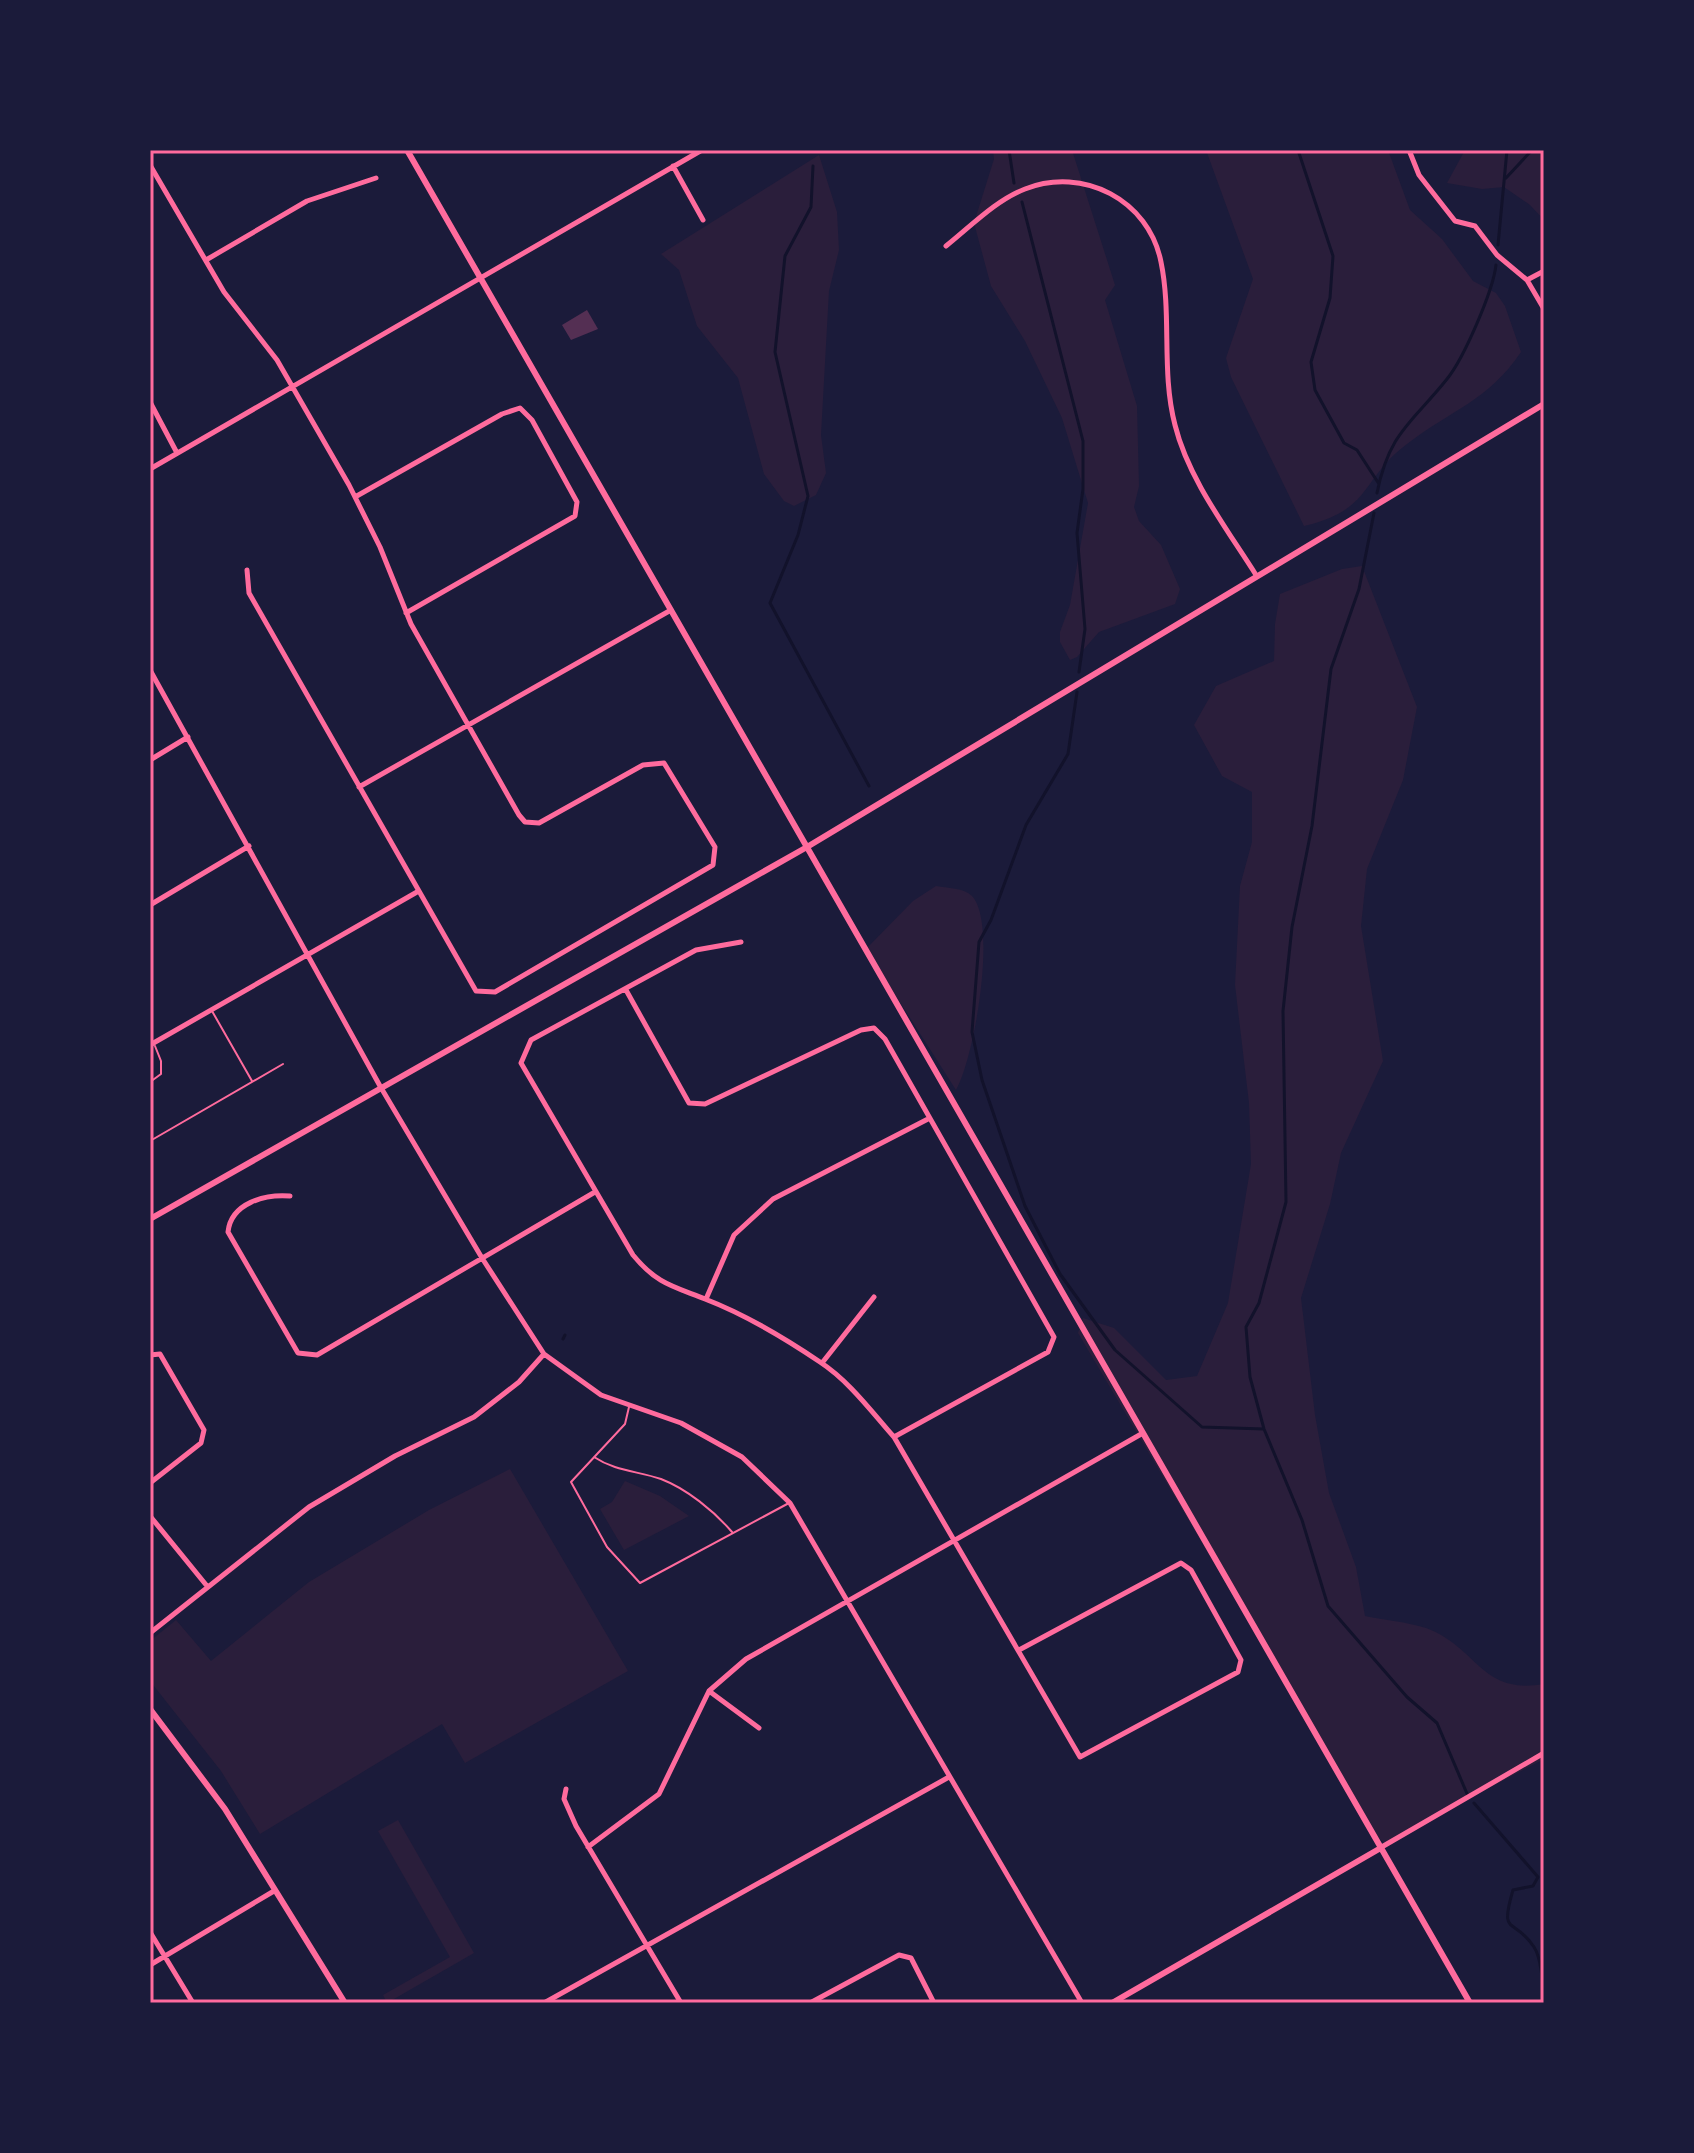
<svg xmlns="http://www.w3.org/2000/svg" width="1694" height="2153" font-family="Ubuntu,sans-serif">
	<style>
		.green { fill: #2a1e3b }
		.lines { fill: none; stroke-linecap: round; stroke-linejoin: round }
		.stream { stroke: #12122b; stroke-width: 3 }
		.building { fill: #542f53 }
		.service { stroke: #ff6b9d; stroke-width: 2 }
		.minor { stroke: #ff6b9d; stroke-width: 5 }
		.tertiary { stroke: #ff6b9d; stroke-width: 6 }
		.secondary { stroke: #ff6b9d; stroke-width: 6 }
		.neatline { fill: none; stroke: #ff6b9d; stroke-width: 3 }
	</style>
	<rect width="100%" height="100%" fill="#1b1b3a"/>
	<!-- green -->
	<path class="green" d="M 993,150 L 1072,150 L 1115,285 L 1105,300 L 1137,406 L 1139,486 L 1134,507 L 1139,521 L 1161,545 L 1180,589 L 1175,604 L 1099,632 L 1077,657 L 1070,660 L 1060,642 L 1060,632 L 1070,605 L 1088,503 L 1062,418 L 1025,341 L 991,286 L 974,223 L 994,159 Z
		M 1206,150 L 1388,150 L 1410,210 L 1442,239 L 1473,281 L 1496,293 L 1505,306 L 1521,352 C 1488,401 1451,410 1407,444 C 1361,478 1373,510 1304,526 L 1231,377 L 1226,358 L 1253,279 Z
		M 1465,150 L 1544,150 L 1544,220 L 1530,205 L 1504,187 L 1482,189 L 1447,183 Z
		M 819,155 L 837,212 L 839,250 L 829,291 L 821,435 L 826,473 L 816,495 L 794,506 L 784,501 L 764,474 L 738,378 L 697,326 L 679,270 L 661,254 Z
		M 1362,566 L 1417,707 L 1403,780 L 1367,869 L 1361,926 L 1383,1061 L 1341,1153 L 1330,1204 L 1301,1298 L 1315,1415 L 1329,1493 L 1356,1567 L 1365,1616 C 1384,1620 1407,1622 1426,1628 C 1479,1648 1480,1695 1544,1684 L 1544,1759 L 1384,1843 L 1373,1832 L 1078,1333 L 1083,1318 L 1114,1328 L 1166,1380 L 1197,1376 L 1228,1303 L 1251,1164 L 1249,1103 L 1235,985 L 1240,886 L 1252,842 L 1252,792 L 1222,776 L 1194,725 L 1216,686 L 1274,661 L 1275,624 L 1280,594 L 1342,569 Z
		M 936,886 C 947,888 964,888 972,896 C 998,924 974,1059 956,1090 L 866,949 L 913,901 Z
		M 510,1469 L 628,1671 L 465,1763 L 442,1724 L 260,1834 L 221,1771 L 150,1681 L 150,1641 L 176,1620 L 211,1661 L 309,1582 L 429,1510 Z
		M 625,1481 L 660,1496 L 689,1516 L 624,1550 L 600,1509 L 612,1502 Z
		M 398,1820 L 474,1953 L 387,2003 L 383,1995 L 450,1957 L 378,1831 Z"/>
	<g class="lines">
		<!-- stream -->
		<path class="stream" d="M 1009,150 L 1014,183
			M 1298,150 L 1333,256 L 1330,298 L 1311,362 L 1315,390 L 1344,443 L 1357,450 L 1379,484
			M 813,166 L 811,207 L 785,256 L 775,352 L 808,496 L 798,535 L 770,603 L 869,786
			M 1506,178 L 1532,150
			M 1022,202 L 1083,441 L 1083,489 L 1077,533 L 1085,629 L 1079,672
			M 1498,245 L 1507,150
			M 1377,493 C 1389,432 1412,423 1447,379 C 1464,358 1493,291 1496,265
			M 1374,513 L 1359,589 L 1331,669 L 1312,826 L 1292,927 L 1283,1011 L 1286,1202 L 1259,1303 L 1246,1327 L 1250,1377 L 1264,1429 L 1302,1520 L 1328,1606 L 1407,1697 L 1437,1723 L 1468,1796
			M 1077,692 L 1068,754 L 1026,825 L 991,920 L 979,942 L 972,1032 L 982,1080 L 1025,1206 L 1060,1274 L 1115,1350 L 1202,1427 L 1264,1429
			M 563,1339 L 565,1335
			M 1474,1803 L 1538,1877 L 1533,1886 L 1513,1890 C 1499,1938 1514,1916 1534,1947 C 1542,1959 1543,1988 1544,2003"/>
	</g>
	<!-- building -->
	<path class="building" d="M 587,310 L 598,329 L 571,340 L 562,325 Z"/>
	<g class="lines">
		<!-- service -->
		<path class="service" d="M 212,1011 L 252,1081
			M 150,1082 L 161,1074 L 161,1061 L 155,1046
			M 150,1141 L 283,1064
			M 629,1407 L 625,1424 L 571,1482 L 607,1547 L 640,1583 L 789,1503
			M 594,1457 C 615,1471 637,1471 661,1479 C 687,1489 714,1511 732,1532"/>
		<!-- minor -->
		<path class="minor" d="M 449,150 L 466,150
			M 1409,150 L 1419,175 L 1455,221 L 1475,226 L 1497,255 L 1527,280 L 1544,309
			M 150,165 L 224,292 L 277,360 L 349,485 L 380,547 L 411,624 L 519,815 L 525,822 L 539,823 L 643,765 L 664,763 L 715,847 L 713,865 L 495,992 L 476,991 L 249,593 L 247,570
			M 673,166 L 703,220
			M 946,246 C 970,227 996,200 1025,189 C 1083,166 1149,200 1161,262 C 1172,315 1161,372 1175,425 C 1188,478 1227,529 1256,575
			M 206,260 L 307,201 L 376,178
			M 1527,280 L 1544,271
			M 150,402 L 177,453
			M 150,469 L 702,150
			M 355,497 L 502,414 L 520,408 L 532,420 L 577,502 L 575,516 L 406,613
			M 150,670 L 380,1086 L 482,1258 L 544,1354 L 601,1395 L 681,1423 L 742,1457 L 790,1503 L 1082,2003
			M 150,760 L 188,737
			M 359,787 L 671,610
			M 150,905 L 249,846
			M 741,942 L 696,950 L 531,1040 L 521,1063 L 633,1255 C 657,1284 672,1286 705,1299 C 744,1314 786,1339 820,1362 C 849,1381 871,1411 894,1437 L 1080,1757 L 1238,1672 L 1241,1660 L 1191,1570 L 1181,1563 L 1019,1650
			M 626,990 L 689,1103 L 705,1104 L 861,1030 L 874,1028 L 885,1039 L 1054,1337 L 1048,1352 L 894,1437
			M 150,1045 L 417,892
			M 290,1196 C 265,1194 231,1203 228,1232 L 298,1353 L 317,1355 L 595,1192
			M 706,1299 L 734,1235 L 773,1199 L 928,1119
			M 150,1355 L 160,1354 L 204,1430 L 201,1443 L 150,1483
			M 822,1363 L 874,1297
			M 150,1516 L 207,1586
			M 150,1633 L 309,1507 L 395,1456 L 474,1417 L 519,1382 L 544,1354
			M 709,1691 L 759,1728
			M 566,1789 L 564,1799 L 576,1826 L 681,2003
			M 588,1847 L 659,1794 L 709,1691 L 746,1659 L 1143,1433
			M 1380,1848 L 1544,1753
			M 150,1932 L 193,2003
			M 150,1965 L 274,1891
			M 544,2003 L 949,1777
			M 810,2003 L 899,1955 L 911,1958 L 934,2003"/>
		<!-- tertiary -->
		<path class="tertiary" d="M 407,150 L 1470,2003
			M 150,1709 L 225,1809 L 345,2003
			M 1112,2003 L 1379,1849"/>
		<!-- secondary -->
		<path class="secondary" d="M 150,1219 L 807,847 L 1544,404"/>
	</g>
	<!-- border -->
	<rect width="1694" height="2153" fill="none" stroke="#1b1b3a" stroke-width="304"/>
	<rect x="152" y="152" width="1390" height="1849" class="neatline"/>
</svg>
